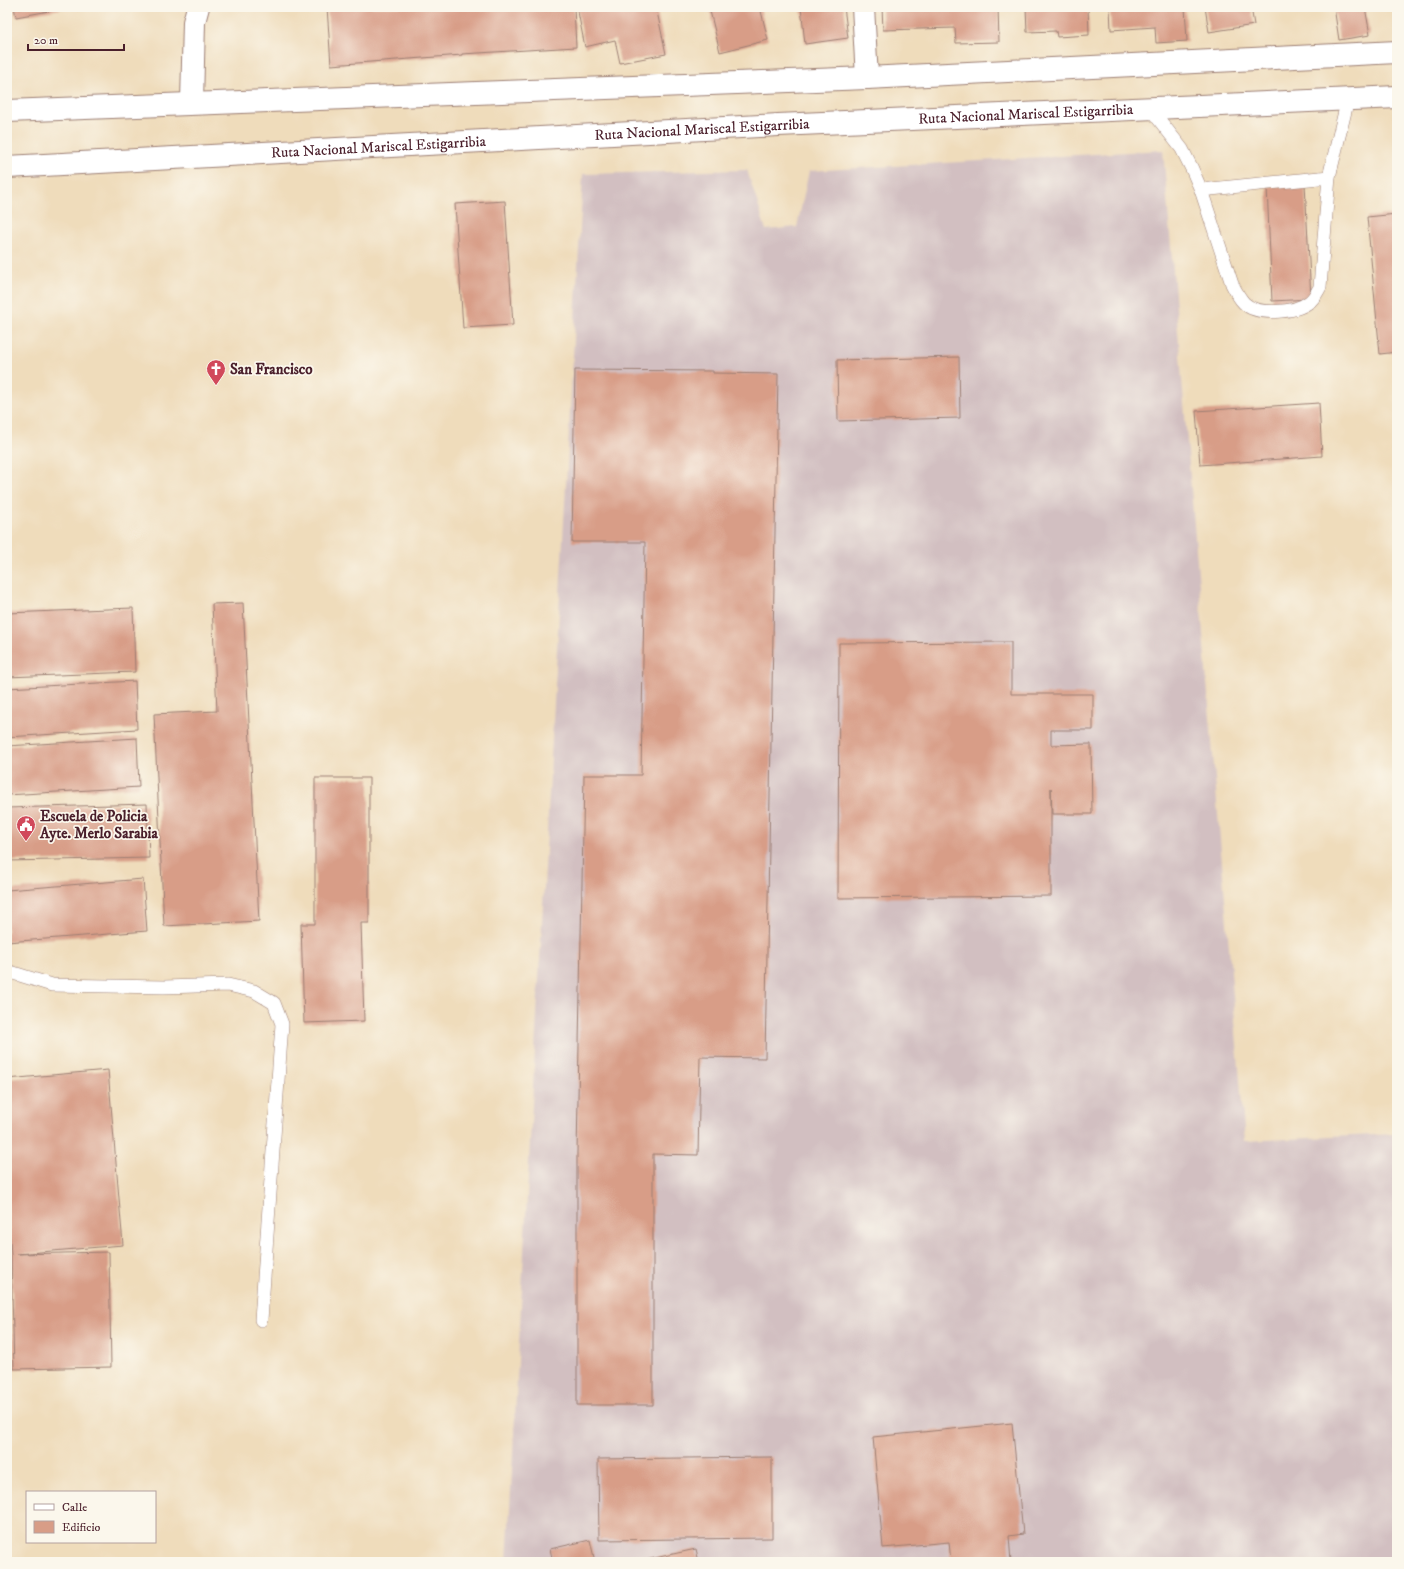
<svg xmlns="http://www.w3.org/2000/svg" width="1404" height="1569" font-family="'IM FELL DW Pica',serif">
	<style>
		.industrial { fill: #d2bfc1 }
		.building { fill: #d89d87 }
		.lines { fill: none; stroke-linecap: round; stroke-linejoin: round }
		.lane-casing { stroke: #9c7e73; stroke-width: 14 }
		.street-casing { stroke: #9c7e73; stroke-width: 24 }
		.highway-casing { stroke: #9c7e73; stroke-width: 24 }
		.lane { stroke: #fff; stroke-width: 13 }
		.street { stroke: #fff; stroke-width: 22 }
		.highway { stroke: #fff; stroke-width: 22 }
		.labels { text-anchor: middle; stroke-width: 3.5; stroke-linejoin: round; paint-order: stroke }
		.street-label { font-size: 15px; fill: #4a1f2b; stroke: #fbf7ec }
		.poi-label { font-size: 15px; font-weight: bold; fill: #4a1f2b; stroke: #fbf7ec; text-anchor: start }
	</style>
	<rect width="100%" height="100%" fill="#fbf7ec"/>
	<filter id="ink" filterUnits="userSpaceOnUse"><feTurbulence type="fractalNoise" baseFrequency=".025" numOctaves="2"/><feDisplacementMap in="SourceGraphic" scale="8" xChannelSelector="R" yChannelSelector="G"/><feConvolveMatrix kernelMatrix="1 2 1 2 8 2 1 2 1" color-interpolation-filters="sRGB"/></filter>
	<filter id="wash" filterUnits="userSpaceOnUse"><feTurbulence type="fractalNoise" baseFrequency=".012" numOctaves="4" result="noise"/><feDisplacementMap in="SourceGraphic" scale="16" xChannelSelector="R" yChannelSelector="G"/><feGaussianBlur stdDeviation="0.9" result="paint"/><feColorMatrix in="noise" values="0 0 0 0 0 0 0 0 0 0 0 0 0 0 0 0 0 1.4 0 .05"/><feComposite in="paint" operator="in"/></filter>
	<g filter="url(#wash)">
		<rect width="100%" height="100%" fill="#efdcbb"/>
		<!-- industrial -->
		<path class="industrial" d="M 1163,150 L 1245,1141 L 1397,1134 L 1397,1562 L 507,1562 L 583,174 L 747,170 L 766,230 L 797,227 L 809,171 Z"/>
		<g id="blocks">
			<!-- building -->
			<path class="building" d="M 14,7 L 66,7 L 66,8 L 16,17 Z
				M 327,7 L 574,7 L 576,47 L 462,54 L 462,55 L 331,65 Z
				M 577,7 L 656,7 L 666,54 L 620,63 L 615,40 L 585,47 Z
				M 709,7 L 760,7 L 768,40 L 720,52 Z
				M 801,7 L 844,7 L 848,38 L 805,44 Z
				M 882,7 L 998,7 L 999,42 L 956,43 L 955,28 L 883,30 Z
				M 1026,7 L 1088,7 L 1089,35 L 1057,37 L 1056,31 L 1027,32 Z
				M 1110,7 L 1185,7 L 1187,41 L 1156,43 L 1155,27 L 1111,30 Z
				M 1205,7 L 1251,7 L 1254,25 L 1209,32 Z
				M 1334,7 L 1365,7 L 1370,35 L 1339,40 Z
				M 1305,184 L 1311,299 L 1272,301 L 1267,186 Z
				M 505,201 L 513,325 L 463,328 L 455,204 Z
				M 1397,214 L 1397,352 L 1380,354 L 1367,217 Z
				M 959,357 L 960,418 L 838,421 L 837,360 Z
				M 575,370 L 713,371 L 713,373 L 778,374 L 765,1058 L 700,1057 L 698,1155 L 653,1154 L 653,1405 L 577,1405 L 577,1153 L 584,775 L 641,775 L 645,542 L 572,542 Z
				M 1319,403 L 1322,456 L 1200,465 L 1196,411 Z
				M 243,603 L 259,921 L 164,926 L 154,714 L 217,711 L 212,604 Z
				M 133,608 L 135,672 L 7,677 L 7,613 Z
				M 1011,642 L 1011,694 L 1093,694 L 1093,730 L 1051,730 L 1051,745 L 1091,744 L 1092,814 L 1052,814 L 1051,788 L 1051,896 L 838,898 L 839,643 Z
				M 135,681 L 137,729 L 7,737 L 7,688 Z
				M 137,738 L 139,787 L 7,795 L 7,746 Z
				M 315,778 L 369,778 L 369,923 L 361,923 L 364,1021 L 304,1023 L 301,924 L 315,924 Z
				M 147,804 L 149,858 L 7,861 L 7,808 Z
				M 143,879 L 147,931 L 7,942 L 7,890 Z
				M 108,1070 L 123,1245 L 17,1254 L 109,1252 L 111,1367 L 14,1369 L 11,1255 L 7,1202 L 7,1079 Z
				M 1012,1423 L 1023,1534 L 1009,1536 L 1011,1562 L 951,1562 L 949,1542 L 883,1548 L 873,1437 Z
				M 772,1457 L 772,1538 L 599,1540 L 598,1459 Z
				M 590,1540 L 595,1562 L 553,1562 L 550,1549 Z
				M 696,1549 L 699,1562 L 641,1562 L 641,1561 Z"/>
		</g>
	</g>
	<g filter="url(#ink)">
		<use href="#blocks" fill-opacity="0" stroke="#9c7e73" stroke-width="1"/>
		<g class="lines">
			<!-- lane casing -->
			<g class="lane-casing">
				<path id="lane" d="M 1150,108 L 1182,149 L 1192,169 L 1201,190 L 1232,284 C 1235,290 1239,298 1244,303 C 1257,316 1295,313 1309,302 C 1314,299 1317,292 1320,287 L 1329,177 L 1348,99
					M 1201,190 L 1329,177
					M 7,971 L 52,985 L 164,987 L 228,985 L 254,991 L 274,1003 L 282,1024 L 261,1320"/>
			</g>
			<!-- street casing -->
			<g class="street-casing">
				<path id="street" d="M 863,7 L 867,78
					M 192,102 L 194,22 L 198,7"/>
			</g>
			<!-- highway casing -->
			<g class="highway-casing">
				<g id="highway">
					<path d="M 7,111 L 867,78 L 1397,52"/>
					<path id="s1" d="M 7,167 L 778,125 L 1397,97"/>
				</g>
			</g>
			<!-- lane -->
			<use href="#lane" class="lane"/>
			<!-- street -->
			<use href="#street" class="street"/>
			<!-- highway -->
			<use href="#highway" class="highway"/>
		</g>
	</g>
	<!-- icons -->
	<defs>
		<g id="church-pin" transform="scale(1)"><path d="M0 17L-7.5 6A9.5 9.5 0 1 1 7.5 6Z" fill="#d1495b" stroke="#fbf7ec"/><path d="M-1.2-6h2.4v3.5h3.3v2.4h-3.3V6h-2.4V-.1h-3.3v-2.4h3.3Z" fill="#fff"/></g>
		<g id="civic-pin" transform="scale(1)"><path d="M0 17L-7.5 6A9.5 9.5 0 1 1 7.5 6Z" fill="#d1495b" stroke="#fbf7ec"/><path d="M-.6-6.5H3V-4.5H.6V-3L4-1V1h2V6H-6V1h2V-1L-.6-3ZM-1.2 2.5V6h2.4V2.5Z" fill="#fff"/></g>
	</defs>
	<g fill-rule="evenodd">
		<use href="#church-pin" x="216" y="369"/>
		<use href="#civic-pin" x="26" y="825"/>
	</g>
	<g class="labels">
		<!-- street labels -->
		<g class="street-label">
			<text dy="5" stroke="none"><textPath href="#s1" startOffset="1020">Ruta Nacional Mariscal Estigarribia</textPath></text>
			<text dy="5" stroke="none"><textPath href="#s1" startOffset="696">Ruta Nacional Mariscal Estigarribia</textPath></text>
			<text dy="5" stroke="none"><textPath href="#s1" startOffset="372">Ruta Nacional Mariscal Estigarribia</textPath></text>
		</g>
		<!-- poi labels -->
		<g class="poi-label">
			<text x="230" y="374">San Francisco</text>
			<text x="40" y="821">Escuela de Policia<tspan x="40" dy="17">Ayte. Merlo Sarabia</tspan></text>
		</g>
	</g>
	<!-- margin -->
	<rect width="1404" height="1569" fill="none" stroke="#fbf7ec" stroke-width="24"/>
	<!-- legend -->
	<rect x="26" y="1491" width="130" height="52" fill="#fbf7ec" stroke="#b4a19f"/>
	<rect x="34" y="1504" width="20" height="6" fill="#ffffff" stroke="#b4a19f"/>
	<text x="62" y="1511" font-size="12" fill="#4a1f2b">Calle</text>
	<rect x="34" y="1521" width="20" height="12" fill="#d89d87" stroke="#b4a19f"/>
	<text x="62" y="1531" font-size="12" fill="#4a1f2b">Edificio</text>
	<!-- scale -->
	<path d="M28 44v6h96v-6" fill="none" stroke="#4a1f2b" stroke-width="2"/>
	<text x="34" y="44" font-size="12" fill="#4a1f2b" stroke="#fbf7ec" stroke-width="3" paint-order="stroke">20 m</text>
</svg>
